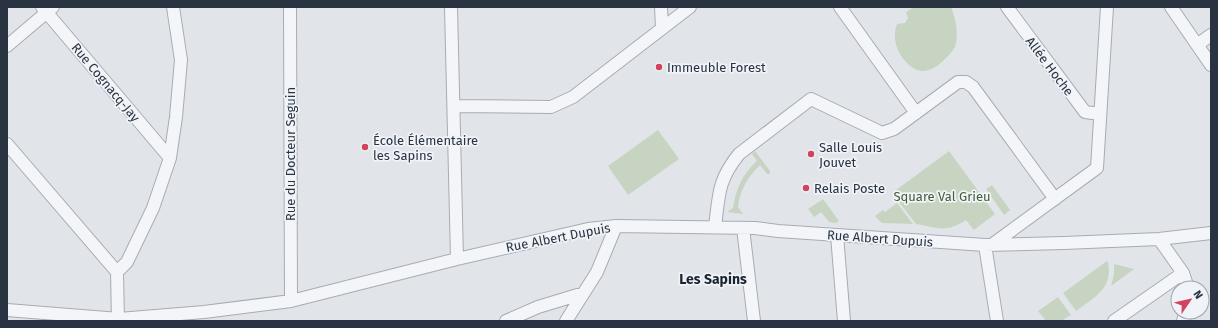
<svg xmlns="http://www.w3.org/2000/svg" width="1218" height="328" font-family="'Fira Sans',sans-serif">
	<style>
		.green { fill: #c7d4c1 }
		.lines { fill: none; stroke-linecap: round; stroke-linejoin: round }
		.street-casing { stroke: #a6acb4; stroke-width: 14 }
		.street { stroke: #f4f5f8; stroke-width: 12 }
		.poi-dot { fill: #d2435f; stroke: #f0f3f7; stroke-width: 1.5 }
		.labels { text-anchor: middle; stroke-width: 3.5; stroke-linejoin: round; paint-order: stroke }
		.street-label { font-size: 13px; fill: #293342; stroke: #f0f3f7 }
		.poi-label { font-size: 13px; fill: #293342; stroke: #f0f3f7; text-anchor: start }
		.park-label { font-size: 13px; fill: #3f5e35; stroke: #f0f3f7 }
		.neighbourhood-label { font-size: 14px; font-weight: bold; fill: #1b2433; stroke: #f0f3f7 }
	</style>
	<rect width="100%" height="100%" fill="#e1e5ea"/>
	<!-- green -->
	<path class="green" d="M 914,7 L 951,7 C 956,20 959,33 955,47 C 952,52 947,57 943,61 C 926,77 912,73 900,54 C 895,45 893,35 897,24 L 905,23 L 908,18 L 906,12 Z
		M 658,130 L 679,159 L 628,195 L 608,166 Z
		M 755,151 L 770,171 L 770,174 L 767,174 L 760,165 C 747,178 740,190 738,207 L 743,214 L 727,212 L 733,208 C 736,189 742,174 757,161 L 752,154 Z
		M 949,151 L 995,214 L 974,230 L 966,220 C 946,233 938,228 916,224 L 892,193 Z
		M 992,185 L 1010,210 L 1004,215 L 986,189 Z
		M 823,199 L 839,221 L 836,223 L 829,222 L 821,212 L 814,217 L 808,209 Z
		M 897,203 L 913,224 L 882,223 L 875,216 L 883,210 L 885,212 Z
		M 1107,261 L 1108,262 C 1113,289 1095,297 1076,311 L 1063,293 Z
		M 1114,264 L 1134,269 L 1111,286 L 1114,274 Z
		M 1058,297 L 1071,315 L 1061,321 L 1046,321 L 1038,311 Z"/>
	<g class="lines">
		<!-- street casing -->
		<g class="street-casing">
			<path id="street" d="M 42,7 L 170,158
				M 290,7 L 291,301
				M 451,7 L 457,259
				M 661,7 L 662,28
				M 840,7 L 916,113
				M 1007,7 L 1085,112 L 1100,114
				M 1171,7 L 1211,65
				M 1197,45 L 1211,35
				M 7,46 L 53,7
				M 454,106 L 551,107 L 573,97 L 690,7
				M 7,144 L 117,272
				M 715,227 C 719,194 718,180 739,154 L 811,99 L 882,133 L 894,129 L 958,82 L 966,82 L 973,87 L 1055,199
				M 743,228 L 754,321
				M 837,235 L 844,321
				M 1159,239 L 1183,273 L 1188,288
				M 993,244 L 1097,168 L 1107,7
				M 985,245 L 997,321
				M 7,310 L 119,319 L 204,312 L 291,301 L 457,259 L 588,229 L 616,226 L 755,228 L 778,231 L 985,245 L 1064,243 L 1159,239 L 1211,233
				M 118,321 L 117,272 L 127,262 L 153,208 L 170,158 L 176,117 L 181,60 L 173,7
				M 506,321 L 538,307 L 584,293
				M 566,321 L 597,272 L 616,226
				M 1114,321 L 1183,273
				M 1183,321 L 1186,312"/>
		</g>
		<!-- street -->
		<use href="#street" class="street"/>
	</g>
	<!-- markers -->
	<g class="poi-dot">
		<circle cx="659" cy="67" r="4"/>
		<circle cx="365" cy="147" r="4"/>
		<circle cx="811" cy="154" r="4"/>
		<circle cx="806" cy="188" r="4"/>
	</g>
	<g class="labels">
		<!-- street labels -->
		<g class="street-label">
			<text transform="translate(1050 66) rotate(53)" y="5">Allée Hoche</text>
			<text transform="translate(106 82) rotate(50)" y="5">Rue Cognacq-Jay</text>
			<text transform="translate(290 154) rotate(-90)" y="5">Rue du Docteur Seguin</text>
			<text transform="translate(558 237) rotate(-11)" y="5">Rue Albert Dupuis</text>
			<text transform="translate(880 238) rotate(4)" y="5">Rue Albert Dupuis</text>
		</g>
		<!-- poi labels -->
		<g class="poi-label">
			<text x="667" y="72">Immeuble Forest</text>
			<text x="373" y="145">École Élémentaire<tspan x="373" dy="15">les Sapins</tspan></text>
			<text x="819" y="152">Salle Louis<tspan x="819" dy="15">Jouvet</tspan></text>
			<text x="814" y="193">Relais Poste</text>
		</g>
		<!-- park labels -->
		<g class="park-label">
			<text x="942" y="201">Square Val Grieu</text>
		</g>
		<!-- neighbourhood labels -->
		<g class="neighbourhood-label">
			<text x="713" y="284">Les Sapins</text>
		</g>
	</g>
	<!-- border -->
	<rect width="1218" height="328" fill="none" stroke="#293342" stroke-width="16"/>
	<!-- north arrow -->
	<g transform="translate(1190 300) rotate(56)"><circle r="19" fill="#f0f3f7" stroke="#a0a6af"/>
	<path d="M0-3L7 15L0 10L-7 15Z" fill="#d2435f"/>
	<text y="-6" font-size="11" font-weight="bold" text-anchor="middle" fill="#293342">N</text>
	</g>
</svg>
